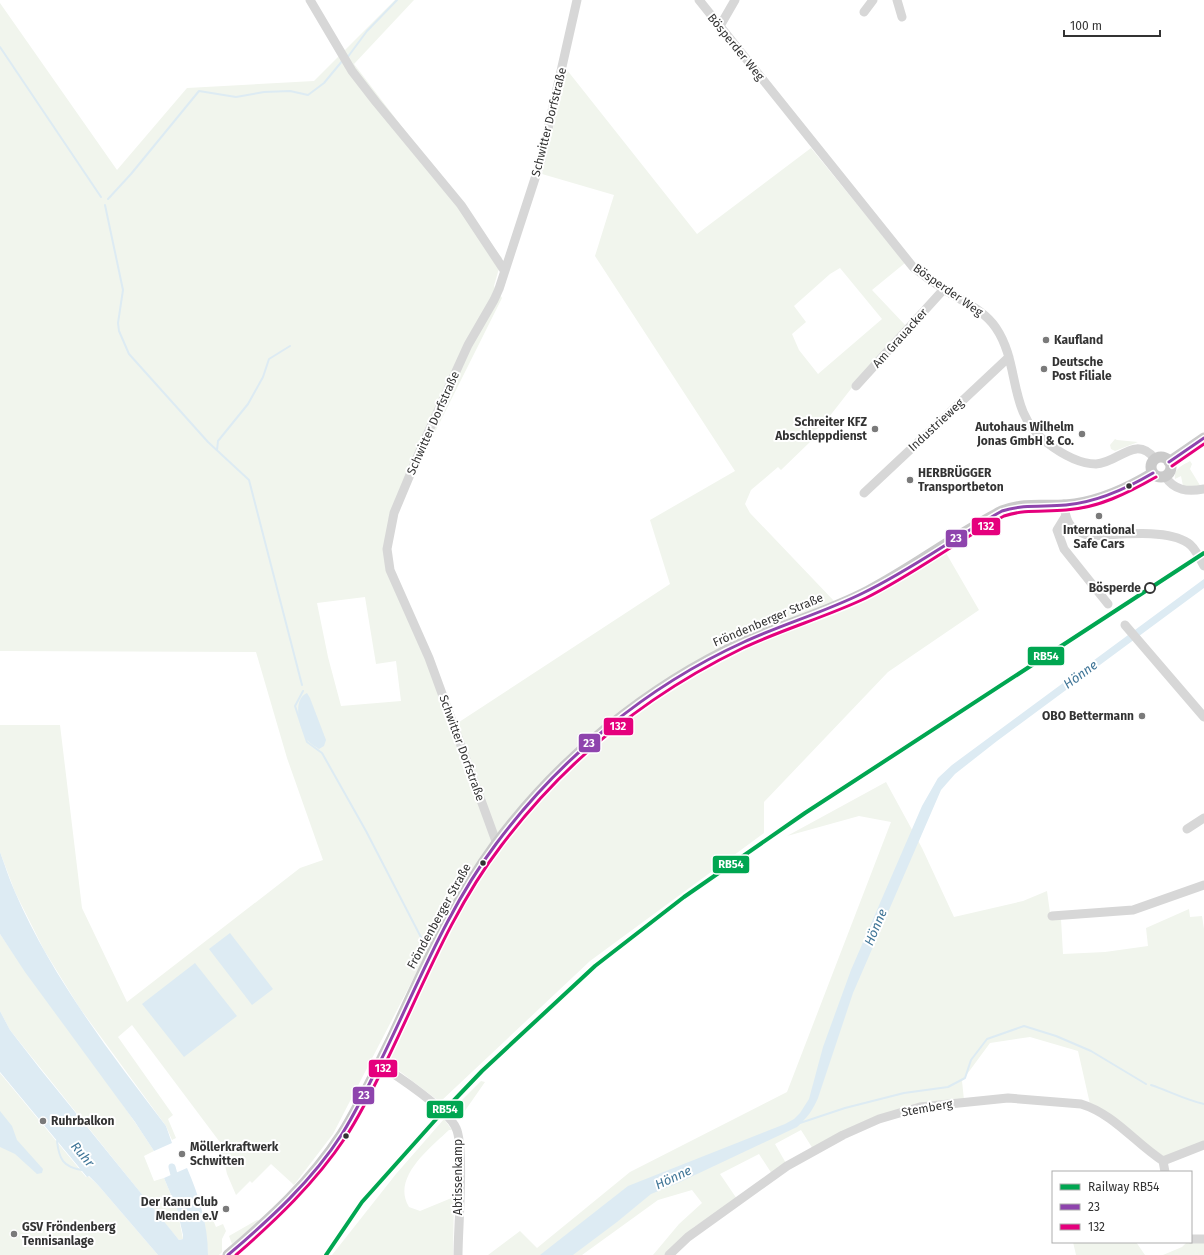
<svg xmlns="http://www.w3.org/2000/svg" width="1204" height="1255" font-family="'Fira Sans',sans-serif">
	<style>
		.green { fill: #f1f5ed; fill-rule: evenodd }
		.water { fill: #ddebf3 }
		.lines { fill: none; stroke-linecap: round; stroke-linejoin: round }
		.stream { stroke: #ddebf3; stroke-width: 2 }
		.canal { stroke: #ddebf3; stroke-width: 7 }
		.minor { stroke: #d7d7d7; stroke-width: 9 }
		.major { stroke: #cacaca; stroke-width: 11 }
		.bus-1-casing { stroke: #fff; stroke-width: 6 }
		.bus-2-casing { stroke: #fff; stroke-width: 6 }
		.bus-1 { stroke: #8e44ad; stroke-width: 3 }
		.bus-2 { stroke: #e5007d; stroke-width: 3 }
		.rail-1-casing { stroke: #fff; stroke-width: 7 }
		.rail-1 { stroke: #00a651; stroke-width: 4 }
		.poi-dot { fill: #7a7a7a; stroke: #fff; stroke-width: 1.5 }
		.bus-dot { fill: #333; stroke: #fff; stroke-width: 1.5 }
		.stop-dot { fill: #fff; stroke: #333; stroke-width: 2 }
		.labels { text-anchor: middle; stroke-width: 4; stroke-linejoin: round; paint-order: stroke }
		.street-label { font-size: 12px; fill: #333; stroke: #fff }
		.poi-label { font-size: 12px; font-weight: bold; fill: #333; stroke: #fff; text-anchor: start }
		.stop-label { font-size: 12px; font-weight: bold; fill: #333; stroke: #fff; text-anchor: end }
		.water-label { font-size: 13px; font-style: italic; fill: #3f7597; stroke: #fff }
		.line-badge { stroke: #fff; stroke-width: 1.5 }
		.badge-label { font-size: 11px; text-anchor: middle; font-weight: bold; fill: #fff }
	</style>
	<rect width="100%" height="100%" fill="#fff"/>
	<!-- green -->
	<path class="green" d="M 395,0 L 414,0 L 354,64 L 502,258 L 494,286 L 502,298 L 396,510 L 387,547 L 391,570 L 453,726 L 670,584 L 650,520 L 735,471 L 595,256 L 614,195 L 542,174 L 567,70 L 697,234 L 811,148 L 905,263 L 872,290 L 907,327 L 861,376 L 822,426 L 807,435 L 810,442 L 781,470 L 778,467 L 751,490 L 745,504 L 750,513 L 834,601 L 731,644 L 578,746 L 515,811 L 474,867 L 426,954 L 333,1134 L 294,1185 L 271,1164 L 252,1183 L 250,1181 L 236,1195 L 227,1174 L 221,1147 L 222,1145 L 132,1025 L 118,1037 L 173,1115 L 168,1119 L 176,1138 L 172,1140 L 166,1126 L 79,1007 L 44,950 L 15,892 L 0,852 L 0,725 L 60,725 L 82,908 L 127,1002 L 300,868 L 323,860 L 287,758 L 256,652 L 0,651 L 0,3 L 117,170 L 187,88 L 314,81 ZM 840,268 L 882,319 L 818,374 L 799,350 L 792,334 L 806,322 L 794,306 L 830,274 ZM 365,597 L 376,664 L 396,661 L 401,701 L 341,706 L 328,657 L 317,603 Z
		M 1115,439 L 1117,440 L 1138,442 L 1115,451 L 1111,449 L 1110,445 Z
		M 1190,461 L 1192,464 L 1190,469 L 1201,487 L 1183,486 L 1181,476 L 1175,479 C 1173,469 1183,465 1190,461 Z
		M 946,553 L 979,610 L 888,672 L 764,802 L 764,833 L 590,961 L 440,1102 L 386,1061 L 435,957 L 471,894 L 500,849 L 535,806 L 583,753 L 687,677 L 748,645 L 868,597 Z
		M 886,782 L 922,848 L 954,917 L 1023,901 L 1047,891 L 1051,920 L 1061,919 L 1063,954 L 1105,952 L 1148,946 L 1146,928 L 1189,909 L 1190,917 L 1202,916 L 1204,929 L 1204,1142 L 1166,1158 L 1090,1104 L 1078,1051 L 1030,1037 L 990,1043 L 962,1081 L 964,1100 L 922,1105 L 813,1149 L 801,1130 L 775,1144 L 787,1165 L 772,1174 L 759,1154 L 720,1174 L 737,1199 L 694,1227 L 666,1255 L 653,1255 L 679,1224 L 702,1203 L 692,1190 L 658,1200 L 582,1255 L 488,1255 L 520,1231 L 537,1248 L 630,1172 L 787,1092 L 891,822 L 859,816 L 787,836 Z
		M 0,934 C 49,1008 106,1076 154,1151 L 144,1156 L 154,1181 L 164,1178 L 177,1209 L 183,1239 L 179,1240 L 168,1227 L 10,1030 L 0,1011 Z
		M 0,1073 L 86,1177 L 88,1176 L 98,1185 L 158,1255 L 0,1255 Z
		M 481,1081 L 485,1082 L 462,1115 L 456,1117 L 448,1114 Z
		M 444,1119 L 452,1130 L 449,1130 C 430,1148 391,1178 409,1207 L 420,1211 L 454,1197 L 453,1255 L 332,1255 L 396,1174 Z
		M 214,1215 L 213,1220 L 216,1227 L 223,1224 L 226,1231 L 222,1239 L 222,1252 L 219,1255 L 208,1255 L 204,1218 Z
		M 257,1220 L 260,1221 L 232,1244 L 229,1236 Z
		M 1073,1242 L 1136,1242 L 1145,1255 L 1076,1255 Z
		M 1187,1242 L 1204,1242 L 1204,1255 L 1163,1255 L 1182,1247 Z"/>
	<!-- water -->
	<path class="water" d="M 1204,579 L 1204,588 L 997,741 L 955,774 L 941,790 L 853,993 L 818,1098 C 813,1110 807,1118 797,1127 L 678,1183 L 651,1194 L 617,1222 L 573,1255 L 540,1255 L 628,1186 L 785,1124 L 794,1119 L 800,1113 L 809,1099 L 823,1047 L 851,970 L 922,806 L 938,778 L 952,765 Z
		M 307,693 L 310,698 L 326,740 L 324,746 L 319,749 C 316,747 311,744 308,741 C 300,731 291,700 307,693 Z
		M 0,852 C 5,865 9,879 15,892 C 52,977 110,1053 166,1126 L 172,1143 L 154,1151 L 135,1122 L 25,972 L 0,934 Z
		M 230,933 L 273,989 L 252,1005 L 209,949 Z
		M 195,963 L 237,1016 L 184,1057 L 142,1004 Z
		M 0,1011 L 10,1030 L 41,1070 L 179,1240 L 183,1239 L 183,1235 L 177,1209 L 164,1178 L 187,1168 C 199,1196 208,1224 208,1255 L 158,1255 L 98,1185 L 89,1176 L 87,1177 L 0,1072 Z
		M 0,1111 L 12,1126 L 17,1140 L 43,1169 L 42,1173 L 37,1174 L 15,1154 L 0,1147 Z"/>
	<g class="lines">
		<!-- stream -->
		<path class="stream" d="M 0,47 L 101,197
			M 347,58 L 367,31 L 397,0
			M 108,199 L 131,174 L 199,91 L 236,97 L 264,92 L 290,91 L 308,95 L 324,83 L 343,60
			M 105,205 L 123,290 L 118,323 L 119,331 L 129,354 L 208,442 L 249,480 L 302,685
			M 217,450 L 218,441 L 248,404 L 263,377 L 269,359 L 290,346
			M 303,691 L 295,706 L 307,742 L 322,753 L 366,831 L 426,947
			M 1151,1085 C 1169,1091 1186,1100 1204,1104
			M 800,1123 L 845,1108 L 904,1093 L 948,1087 L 965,1078 L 971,1060 L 987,1039 L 1024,1026 L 1056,1036 L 1091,1051 L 1146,1084
			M 57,1141 C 59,1159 63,1167 82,1170"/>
		<!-- canal -->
		<path class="canal" d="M 172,1167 L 176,1182"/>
		<!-- minor -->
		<path class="minor" d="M 310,0 L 352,71 L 376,102 L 461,205 L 504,270
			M 699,0 L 913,267 C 923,275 934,283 945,290 C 962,301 984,310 996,328 C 1021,365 1007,412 1046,442 C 1059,452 1078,464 1096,464 C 1119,463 1135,434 1155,459
			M 897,0 L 902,17
			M 864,12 L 873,0
			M 720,26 L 735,0
			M 856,386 L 944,289
			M 1165,476 C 1174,491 1188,492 1204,489
			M 864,493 L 1009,357
			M 1064,504 C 1066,525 1071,530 1090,536 C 1117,535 1166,528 1188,543 C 1195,547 1200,559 1204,566
			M 1065,517 L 1057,530 L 1064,549 L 1108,604
			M 1125,625 L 1204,717
			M 1187,829 L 1204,818
			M 497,844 L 429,658 L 390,570 L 387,549 L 394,513 L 422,446 L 468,345 L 494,300 L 499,289 L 541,160 L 577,0
			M 1052,916 L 1133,910 L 1204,885
			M 379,1065 C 397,1075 448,1110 456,1128 C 465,1146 458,1230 458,1255
			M 1163,1161 L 1165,1172
			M 1191,1239 L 1204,1239
			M 669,1255 L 688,1237 L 787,1166 L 843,1135 L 879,1119 L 920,1107 L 1008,1098 L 1081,1104 C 1114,1114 1135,1143 1163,1161 L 1204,1145"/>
		<!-- major -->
		<path class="major" d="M1151 467a10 10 0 1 1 20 0a10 10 0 1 1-20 0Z
			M 1169,462 L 1204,438
			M 228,1255 C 271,1218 311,1182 342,1134 C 361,1104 375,1072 391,1040 C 422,973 452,904 496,844 C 559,759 648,686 744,642 C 785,624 828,612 868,591 C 914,567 955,535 1002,511 C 1028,501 1049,508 1075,504 C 1102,500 1130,487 1153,473"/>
		<!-- bus-1 casing -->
		<g class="bus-1-casing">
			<path id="bus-1" d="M 1169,462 L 1204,438
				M 228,1255 C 270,1219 312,1181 342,1134 C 357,1110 369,1085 381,1060 C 417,987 447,909 496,844 C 560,758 647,686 744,642 C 783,624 825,612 863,593 C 911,570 955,537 1002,511 C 1024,504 1044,507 1066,505 C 1098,502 1126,489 1153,473"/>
		</g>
		<!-- bus-2 casing -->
		<g class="bus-2-casing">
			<path id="bus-2" d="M 1172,466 L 1204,444
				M 236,1255 C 276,1220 315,1183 345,1138 C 361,1114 374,1087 387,1060 C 422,988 452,910 501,846 C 565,761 648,694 743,648 C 783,629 826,617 866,598 C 914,574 957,541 1004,516 C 1025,509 1044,512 1066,510 C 1098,508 1128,493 1156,477"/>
		</g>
		<!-- bus-1 -->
		<use href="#bus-1" class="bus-1"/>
		<!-- bus-2 -->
		<use href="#bus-2" class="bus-2"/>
		<!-- rail-1 casing -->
		<g class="rail-1-casing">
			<path id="rail-1" d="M 326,1255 L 362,1202 L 438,1117 L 482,1071 L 595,966 L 684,897 L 805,813 L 1204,553"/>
		</g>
		<!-- rail-1 -->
		<use href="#rail-1" class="rail-1"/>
	</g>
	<!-- markers -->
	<g class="poi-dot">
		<circle cx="1046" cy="340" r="4"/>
		<circle cx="1044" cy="369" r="4"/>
		<circle cx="875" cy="429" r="4"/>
		<circle cx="1082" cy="434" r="4"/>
		<circle cx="910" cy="480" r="4"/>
		<circle cx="1099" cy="516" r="4"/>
		<circle cx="1142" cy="716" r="4"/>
		<circle cx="43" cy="1121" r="4"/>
		<circle cx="182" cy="1154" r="4"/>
		<circle cx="226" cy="1209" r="4"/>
		<circle cx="14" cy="1234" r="4"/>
	</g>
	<g class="bus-dot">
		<circle cx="1129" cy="486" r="3.5"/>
		<circle cx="483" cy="863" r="3.5"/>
		<circle cx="346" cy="1136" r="3.5"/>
	</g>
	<circle class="stop-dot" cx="1150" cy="588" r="5"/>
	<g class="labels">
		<!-- street labels -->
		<g class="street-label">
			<text transform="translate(736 47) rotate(51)" y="4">Bösperder Weg</text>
			<text transform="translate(549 122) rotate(-76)" y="4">Schwitter Dorfstraße</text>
			<text transform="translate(948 290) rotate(35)" y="4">Bösperder Weg</text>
			<text transform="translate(900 338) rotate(-48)" y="4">Am Grauacker</text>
			<text transform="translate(433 423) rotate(-66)" y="4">Schwitter Dorfstraße</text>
			<text transform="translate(936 425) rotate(-43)" y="4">Industrieweg</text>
			<text transform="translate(768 620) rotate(-23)" y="4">Fröndenberger Straße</text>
			<text transform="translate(462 748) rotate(70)" y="4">Schwitter Dorfstraße</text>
			<text transform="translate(439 916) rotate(-61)" y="4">Fröndenberger Straße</text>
			<text transform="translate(927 1108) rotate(-10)" y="4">Stemberg</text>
			<text transform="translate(458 1177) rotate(-90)" y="4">Abtissenkamp</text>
		</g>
		<!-- poi labels -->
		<g class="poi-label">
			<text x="1054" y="344">Kaufland</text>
			<text x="1052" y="366">Deutsche<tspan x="1052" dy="14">Post Filiale</tspan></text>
			<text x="867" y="426" text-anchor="end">Schreiter KFZ<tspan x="867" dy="14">Abschleppdienst</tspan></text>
			<text x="1074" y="431" text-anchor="end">Autohaus Wilhelm<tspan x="1074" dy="14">Jonas GmbH &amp; Co.</tspan></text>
			<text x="918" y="477">HERBRÜGGER<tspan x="918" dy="14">Transportbeton</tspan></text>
			<text x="1099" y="534" text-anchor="middle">International<tspan x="1099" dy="14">Safe Cars</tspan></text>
			<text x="1134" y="720" text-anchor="end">OBO Bettermann</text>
			<text x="51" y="1125">Ruhrbalkon</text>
			<text x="190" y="1151">Möllerkraftwerk<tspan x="190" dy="14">Schwitten</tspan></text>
			<text x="218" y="1206" text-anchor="end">Der Kanu Club<tspan x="218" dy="14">Menden e.V</tspan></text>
			<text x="22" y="1231">GSV Fröndenberg<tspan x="22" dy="14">Tennisanlage</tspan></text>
		</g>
		<!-- stop labels -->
		<g class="stop-label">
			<text x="1141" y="592">Bösperde</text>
		</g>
		<!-- water labels -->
		<g class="water-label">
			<text transform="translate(1080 674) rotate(-36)" y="5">Hönne</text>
			<text transform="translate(875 927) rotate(-67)" y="5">Hönne</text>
			<text transform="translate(83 1154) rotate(50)" y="5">Ruhr</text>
			<text transform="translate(673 1177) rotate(-25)" y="5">Hönne</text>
		</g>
	</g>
	<g class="line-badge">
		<rect x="971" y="517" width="30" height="19" rx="4" fill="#e5007d"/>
		<rect x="945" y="529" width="23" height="19" rx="4" fill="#8e44ad"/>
		<rect x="1027" y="646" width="38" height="20" rx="4" fill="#00a651"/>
		<rect x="603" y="717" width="31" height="19" rx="4" fill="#e5007d"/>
		<rect x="578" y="733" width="23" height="20" rx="4" fill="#8e44ad"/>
		<rect x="712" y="855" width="38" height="19" rx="4" fill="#00a651"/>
		<rect x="368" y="1059" width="30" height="19" rx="4" fill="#e5007d"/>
		<rect x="352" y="1086" width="23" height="19" rx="4" fill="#8e44ad"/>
		<rect x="426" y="1100" width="38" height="19" rx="4" fill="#00a651"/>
	</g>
	<g class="badge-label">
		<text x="986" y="530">132</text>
		<text x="956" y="542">23</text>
		<text x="1046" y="660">RB54</text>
		<text x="618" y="730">132</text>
		<text x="589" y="747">23</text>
		<text x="731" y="868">RB54</text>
		<text x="383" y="1072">132</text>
		<text x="364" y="1099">23</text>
		<text x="445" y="1113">RB54</text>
	</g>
	<!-- legend -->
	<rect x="1052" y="1171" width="140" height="72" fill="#ffffff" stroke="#adadad"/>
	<rect x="1060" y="1184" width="20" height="6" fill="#00a651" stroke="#adadad"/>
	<text x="1088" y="1191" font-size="12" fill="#333333">Railway RB54</text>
	<rect x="1060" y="1204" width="20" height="6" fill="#8e44ad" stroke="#adadad"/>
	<text x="1088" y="1211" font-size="12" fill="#333333">23</text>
	<rect x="1060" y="1224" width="20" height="6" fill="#e5007d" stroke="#adadad"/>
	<text x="1088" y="1231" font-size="12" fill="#333333">132</text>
	<!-- scale -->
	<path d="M1064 30v6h96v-6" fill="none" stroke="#333333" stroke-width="2"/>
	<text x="1070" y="30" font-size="12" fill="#333333" stroke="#ffffff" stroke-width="3" paint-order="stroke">100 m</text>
</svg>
